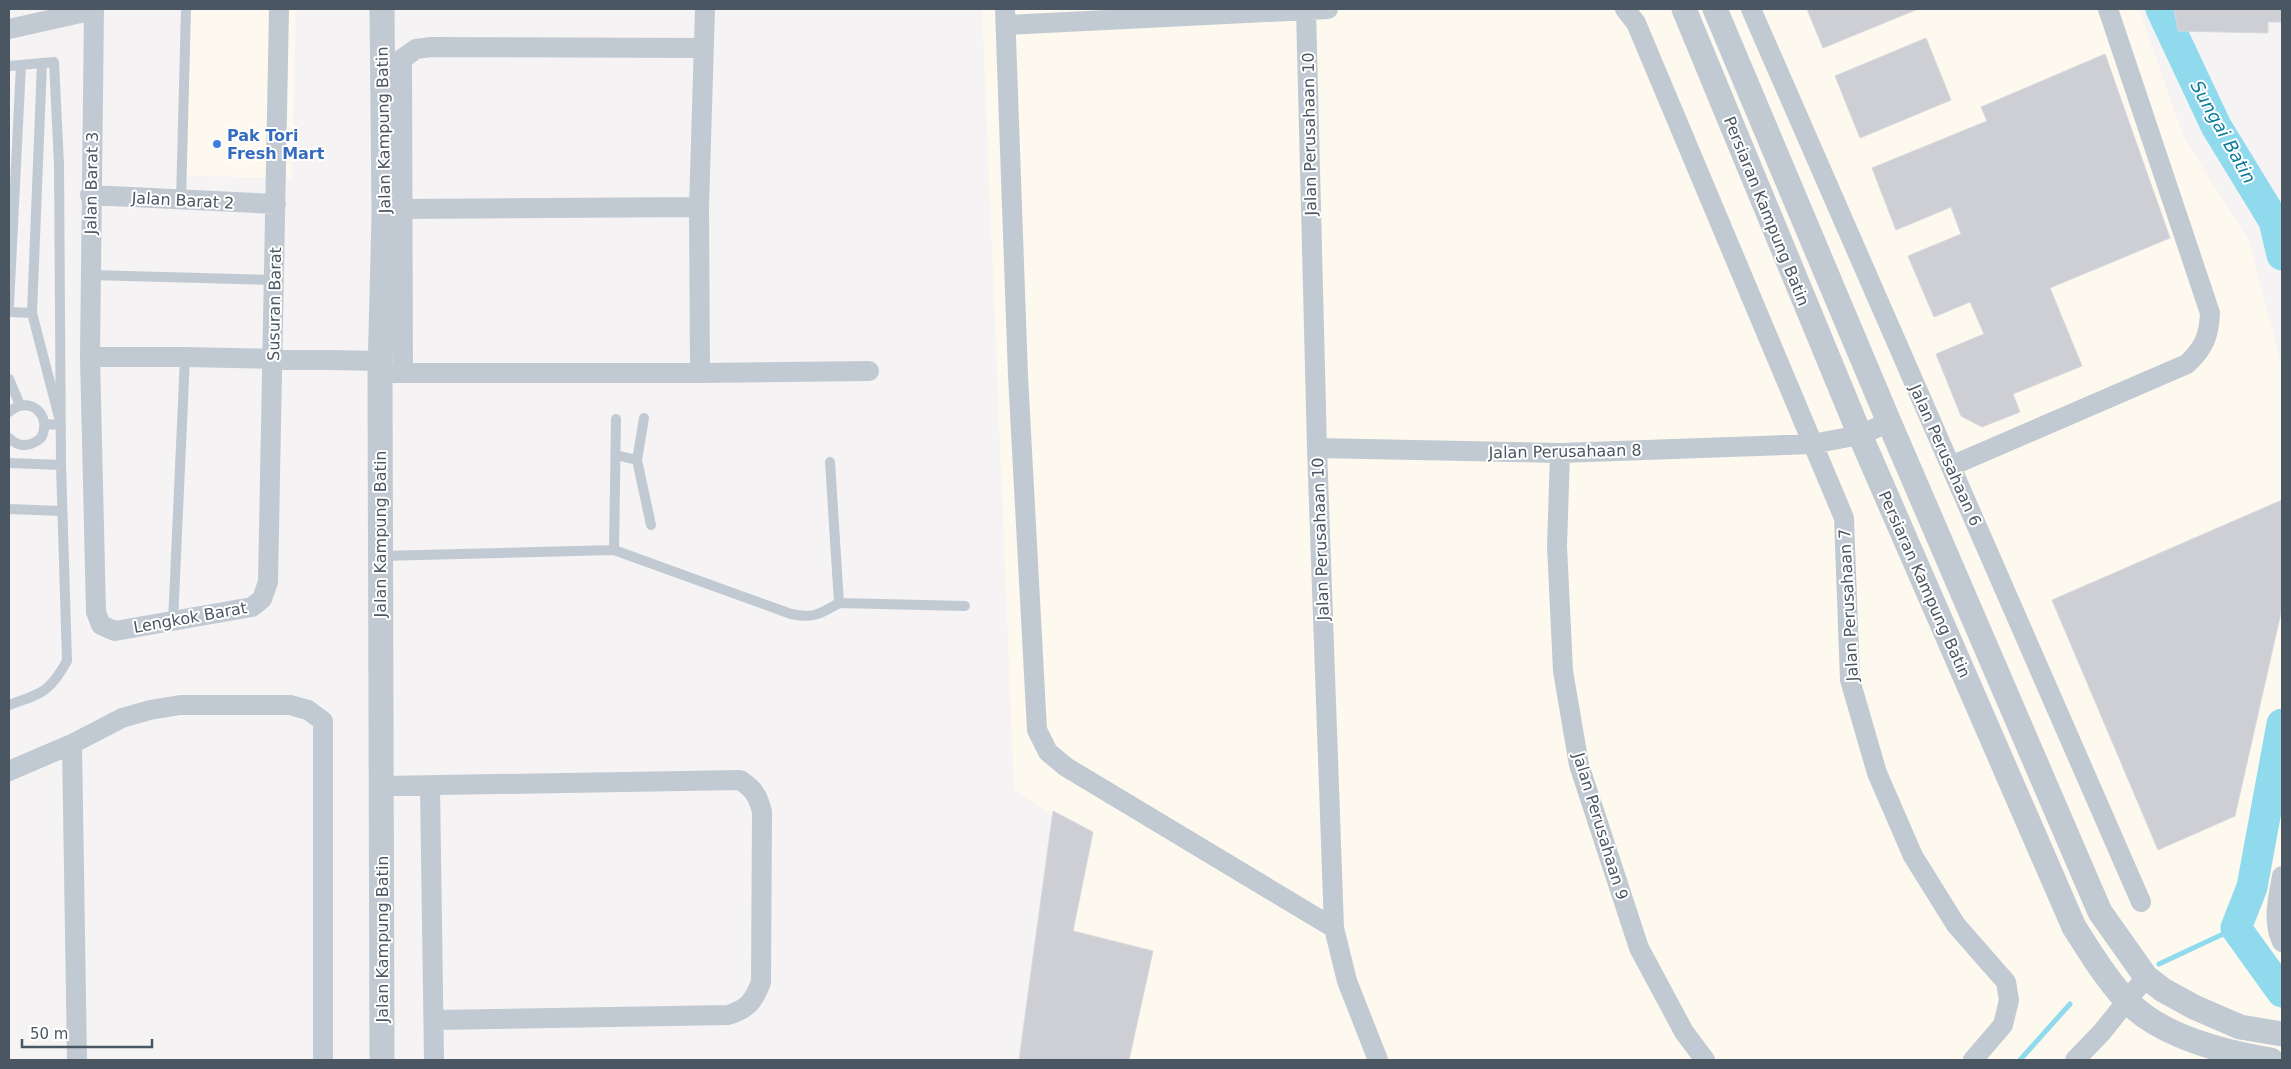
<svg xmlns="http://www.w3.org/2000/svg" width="2291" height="1069" font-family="'DejaVu Sans',sans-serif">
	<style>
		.commercial { fill: #fdf9ef }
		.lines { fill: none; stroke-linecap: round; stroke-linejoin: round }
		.stream { stroke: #90daee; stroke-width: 5 }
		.river { stroke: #90daee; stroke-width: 31 }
		.building { fill: #cdcfd5; stroke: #d7d9de }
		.service { stroke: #c1cad2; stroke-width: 10 }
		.minor { stroke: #c1cad2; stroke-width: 20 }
		.tertiary { stroke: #c1cad2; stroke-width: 25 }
		.shop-dot { fill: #3f7fe0; stroke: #fff; stroke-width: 2 }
		.labels { text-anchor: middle; stroke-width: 4; stroke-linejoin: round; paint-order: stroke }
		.street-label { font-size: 16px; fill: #4a5661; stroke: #fff }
		.shop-label { font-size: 16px; font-weight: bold; fill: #366cbe; stroke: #fff; text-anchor: start }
		.water-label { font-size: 18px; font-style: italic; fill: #0c7c9b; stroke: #fff }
	</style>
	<rect width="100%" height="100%" fill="#f5f3f3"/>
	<!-- commercial -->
	<path class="commercial" d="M 189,9 L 296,9 L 292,178 L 185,176 Z
		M 982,9 L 2139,9 L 2184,138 L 2249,241 L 2282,367 L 2282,1060 L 1022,1060 L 1057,819 L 1014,789 Z"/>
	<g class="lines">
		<!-- stream -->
		<path class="stream" d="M 2159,964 L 2236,928
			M 2020,1060 L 2070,1004"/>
		<!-- river -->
		<path class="river" d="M 2161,9 L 2216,126 L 2274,221 L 2282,255
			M 2282,724 L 2252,887 L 2236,928 L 2282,992"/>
	</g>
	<!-- building -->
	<path class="building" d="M 1807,9 L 1918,9 L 1823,48 Z
		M 2174,9 L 2282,9 L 2282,22 L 2268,22 L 2268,33 L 2178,31 Z
		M 1926,38 L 1951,100 L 1860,138 L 1835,76 Z
		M 2105,54 L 2170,238 L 2050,288 L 2082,366 L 2013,394 L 2020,412 L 1982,427 L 1961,416 L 1936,354 L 1984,334 L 1970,302 L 1934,317 L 1908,256 L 1961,234 L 1951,207 L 1896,230 L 1872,168 L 1987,121 L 1981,107 Z
		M 2282,500 L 2282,608 L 2235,816 L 2158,850 L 2052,600 Z
		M 1053,811 L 1093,832 L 1073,931 L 1153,951 L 1129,1060 L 1019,1060 Z"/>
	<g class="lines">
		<!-- service -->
		<path class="service" d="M 42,63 L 32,313 L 61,425 L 45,424
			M 9,66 L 54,62 L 59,164 L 61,465 L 67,661 C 49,693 42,693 9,705
			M 181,200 L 186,9
			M 90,275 L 275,280
			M 9,305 L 21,65
			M 9,312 L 32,313
			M 9,379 L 20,405
			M 9,412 C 29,394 53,415 41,438 C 30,447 19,448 9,438
			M 644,418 L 637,460 L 651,525
			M 616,455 L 637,460
			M 9,463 L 61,465
			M 9,509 L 62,511
			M 614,550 L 616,419
			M 381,556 L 614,550 L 791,614 C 813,619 820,614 839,603 L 830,462
			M 839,603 L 965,606
			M 173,622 L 185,357"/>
		<!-- minor -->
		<path class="minor" d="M 94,9 L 90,357 L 96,612 L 101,625 L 115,631 L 252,607 L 262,599 L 268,582 L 279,9
			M 1005,9 L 1018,376 L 1037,730 L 1048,752 L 1066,767 L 1334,928
			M 1625,9 L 1636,23 L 1844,518 L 1850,680 L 1877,773 L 1913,856 L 1956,925 L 2006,982 L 2009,1000 L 2003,1025 L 1973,1060
			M 1751,9 L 2141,902
			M 1306,10 L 1317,448 L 1334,928 L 1347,981 L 1378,1060
			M 1006,25 L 1328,9
			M 9,29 L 94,10
			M 90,195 L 276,204
			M 392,212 L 403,209 L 699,207
			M 90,357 L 185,357 L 380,361
			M 403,372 L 402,59 L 416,49 L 431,47 L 703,48
			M 380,373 L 700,373 L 699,207 L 705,9
			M 700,373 L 869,371
			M 1317,448 L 1560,453 L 1812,444 L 1860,435 L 1889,422
			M 1560,453 L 1557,546 L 1563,671 L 1579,765 L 1639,948 L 1684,1032 L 1705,1060
			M 1951,466 L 2187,364 C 2204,348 2209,336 2210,313 L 2108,9
			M 72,744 L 77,1060
			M 9,771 L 72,744 L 122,718 L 150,710 L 180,705 L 290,705 L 308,710 L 323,721 L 323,1060
			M 382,786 L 740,780 C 754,789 758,796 762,812 L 761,982 C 754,1001 748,1009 728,1015 L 435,1020
			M 430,786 L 434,1060
			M 2282,876 C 2278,899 2272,921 2282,942
			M 2075,1060 L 2102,1032 L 2146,977"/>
		<!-- tertiary -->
		<path class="tertiary" d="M 1684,9 L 1860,435 L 2074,927 C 2090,952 2105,977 2125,999 C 2159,1036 2222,1052 2271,1060
			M 1715,9 L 1889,422 L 2100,912 L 2146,977 L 2163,990 L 2194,1007 L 2240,1027 L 2282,1034
			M 382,1060 L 380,373 L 384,215 L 382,9"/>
	</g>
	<!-- markers -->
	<circle class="shop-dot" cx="217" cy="144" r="5"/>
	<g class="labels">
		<!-- street labels -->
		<g class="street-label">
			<text transform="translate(383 130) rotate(-91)" y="6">Jalan Kampung Batin</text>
			<text transform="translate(1309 134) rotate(-91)" y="6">Jalan Perusahaan 10</text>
			<text transform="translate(91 183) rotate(-89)" y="6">Jalan Barat 3</text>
			<text transform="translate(183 200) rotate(3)" y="6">Jalan Barat 2</text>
			<text transform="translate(1767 211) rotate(68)" y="6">Persiaran Kampung Batin</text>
			<text transform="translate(274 304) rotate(-89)" y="6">Susuran Barat</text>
			<text transform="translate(1565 451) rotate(-1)" y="6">Jalan Perusahaan 8</text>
			<text transform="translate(1946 455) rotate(66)" y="6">Jalan Perusahaan 6</text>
			<text transform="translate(380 534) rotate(-90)" y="6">Jalan Kampung Batin</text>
			<text transform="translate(1320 539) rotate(-92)" y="6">Jalan Perusahaan 10</text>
			<text transform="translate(1925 584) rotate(66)" y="6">Persiaran Kampung Batin</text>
			<text transform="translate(1848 605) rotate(-93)" y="6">Jalan Perusahaan 7</text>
			<text transform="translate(190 617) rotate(-10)" y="6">Lengkok Barat</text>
			<text transform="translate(1601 826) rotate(73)" y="6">Jalan Perusahaan 9</text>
			<text transform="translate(382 939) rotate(-90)" y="6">Jalan Kampung Batin</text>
		</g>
		<!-- shop labels -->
		<g class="shop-label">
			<text x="227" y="141">Pak Tori<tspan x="227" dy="18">Fresh Mart</tspan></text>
		</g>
		<!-- water labels -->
		<g class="water-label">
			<text transform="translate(2223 132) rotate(61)" y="6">Sungai Batin</text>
		</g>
	</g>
	<!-- border -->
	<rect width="2291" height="1069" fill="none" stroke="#4a5661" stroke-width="20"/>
	<!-- scale -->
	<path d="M22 1039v8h130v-8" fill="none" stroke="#4a5661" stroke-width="2.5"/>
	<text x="30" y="1039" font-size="15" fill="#4a5661" stroke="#ffffff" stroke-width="4" paint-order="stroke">50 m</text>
</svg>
